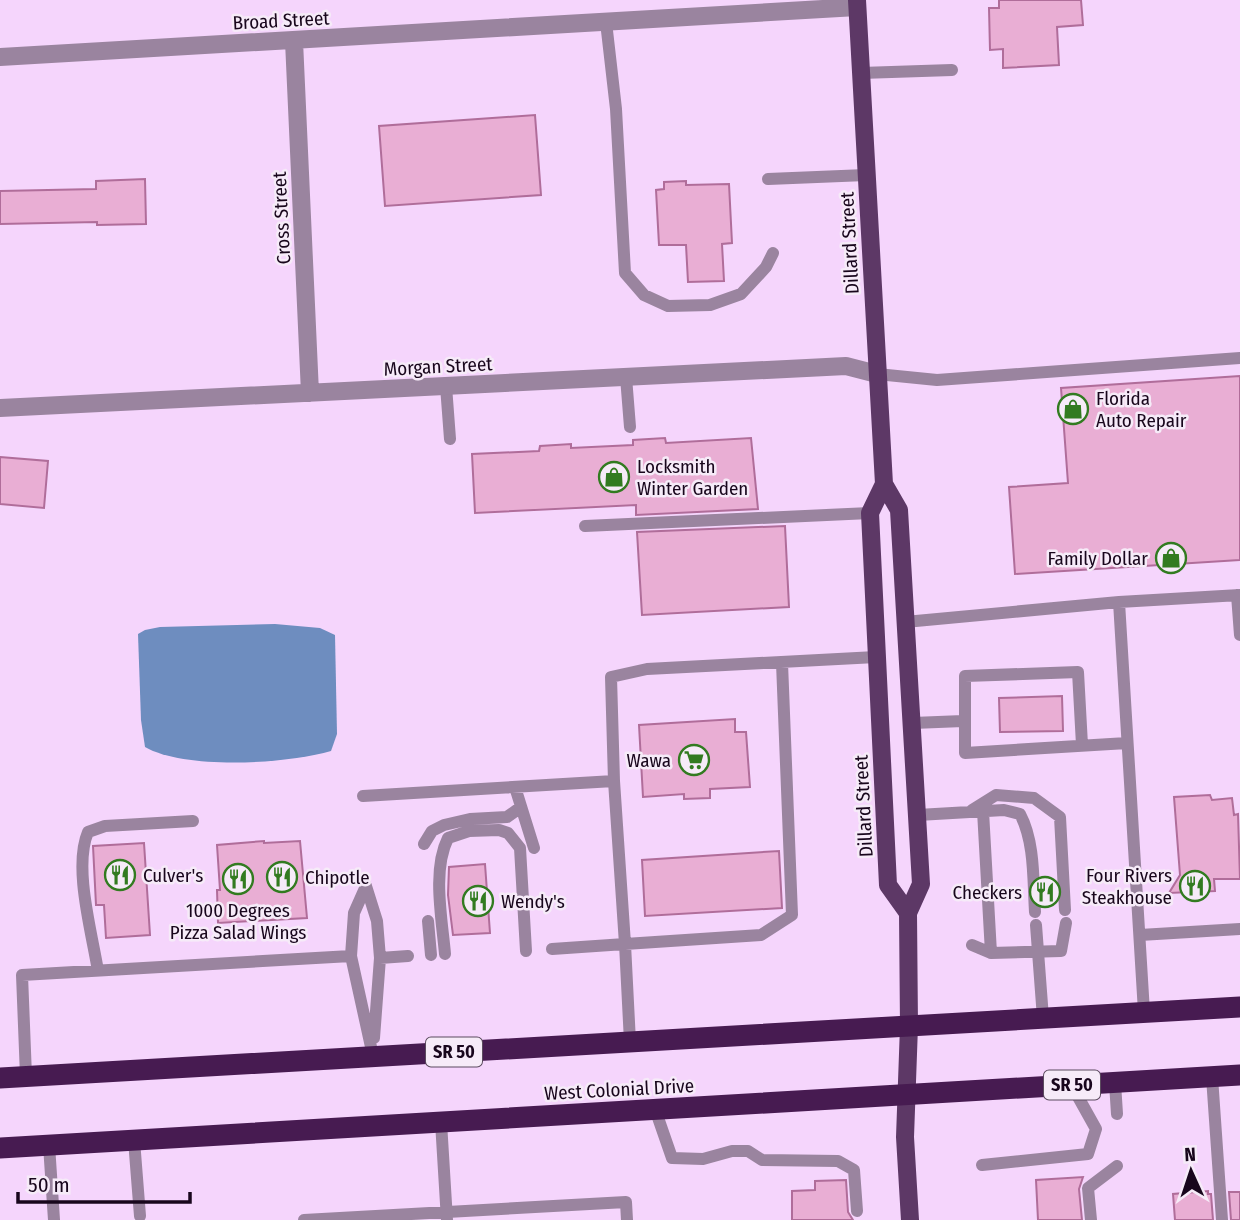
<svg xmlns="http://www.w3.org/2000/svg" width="1240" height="1220" font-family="'Fira Sans Condensed',sans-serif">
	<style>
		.water { fill: #6e8dbf }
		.building { fill: #e9aed4; stroke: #b06d9a; stroke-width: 2 }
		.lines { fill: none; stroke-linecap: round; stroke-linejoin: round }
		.lane { stroke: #9a849f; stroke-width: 12 }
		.street { stroke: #9a849f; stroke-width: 18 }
		.primary { stroke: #5d3866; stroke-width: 18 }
		.highway { stroke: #471b51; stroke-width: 21 }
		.labels { text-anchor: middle; stroke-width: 5; stroke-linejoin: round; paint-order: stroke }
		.shield { fill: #f6ebf8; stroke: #5b4b5e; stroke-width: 2 }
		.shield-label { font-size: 18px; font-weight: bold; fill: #18061c }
		.street-label { font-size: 19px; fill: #18061c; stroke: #f6ebf8 }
		.poi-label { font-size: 19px; fill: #18061c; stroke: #f6ebf8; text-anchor: start }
	</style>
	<rect width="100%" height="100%" fill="#f5d5fc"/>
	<!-- water -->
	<path class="water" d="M 275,624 L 320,628 L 335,635 L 337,734 L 331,751 C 287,764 185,770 145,747 L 141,720 L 138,634 L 145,630 L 160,627 Z"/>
	<!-- building -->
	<path class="building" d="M 999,0 L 1081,0 L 1083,25 L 1057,27 L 1059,65 L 1003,68 L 1003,49 L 990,50 L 989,8 L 999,8 Z
		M 535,115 L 541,195 L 385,206 L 379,126 Z
		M 145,179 L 146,224 L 97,225 L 97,222 L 0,224 L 0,191 L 96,189 L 96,181 Z
		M 686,181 L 686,185 L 729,184 L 732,243 L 722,244 L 724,281 L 688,282 L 686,245 L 659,245 L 656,190 L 664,189 L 664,182 Z
		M 1240,376 L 1240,560 L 1015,574 L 1009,487 L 1068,483 L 1061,388 Z
		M 665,438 L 666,443 L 751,438 L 758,509 L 636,515 L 636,505 L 475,513 L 472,454 L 539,451 L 540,446 L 571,444 L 571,448 L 633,445 L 633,440 Z
		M 0,457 L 48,461 L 44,508 L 0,504 Z
		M 785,526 L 789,607 L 642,615 L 637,532 Z
		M 1062,696 L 1063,731 L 1000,732 L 999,698 Z
		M 735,719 L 735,732 L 746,732 L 750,787 L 710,789 L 710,798 L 684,799 L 684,794 L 643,797 L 639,725 Z
		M 1210,795 L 1212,800 L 1232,798 L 1234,815 L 1238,814 L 1240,879 L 1214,879 L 1215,891 L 1169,893 L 1180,875 L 1174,797 Z
		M 264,841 L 264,843 L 300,841 L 307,918 L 218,923 L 217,890 L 220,890 L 217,845 Z
		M 144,843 L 150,935 L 106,938 L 104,905 L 96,905 L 93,846 Z
		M 779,851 L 782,908 L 645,916 L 642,860 Z
		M 485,864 L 490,933 L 453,935 L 448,895 L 449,867 Z
		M 1083,1177 L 1079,1189 L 1082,1220 L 1038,1220 L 1036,1180 Z
		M 846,1180 L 848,1212 L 853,1220 L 792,1220 L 792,1191 L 815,1190 L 815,1181 Z
		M 1208,1191 L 1208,1194 L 1211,1194 L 1213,1220 L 1175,1220 L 1173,1194 Z
		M 1229,1192 L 1240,1192 L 1240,1220 L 1231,1220 Z"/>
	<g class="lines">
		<!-- lane -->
		<path class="lane" d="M 606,22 L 616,109 L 625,273 L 644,295 L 668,306 L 710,305 L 741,294 L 766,267 L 773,253
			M 861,73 L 952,70
			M 768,179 L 866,175
			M 877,374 L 937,380 L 1240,358
			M 626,377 L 630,427
			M 446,386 L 450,439
			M 585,526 L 870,513
			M 1237,595 L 1240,635
			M 1119,602 L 1144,1012
			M 905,622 L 1119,602 L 1240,595
			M 913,723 L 963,721
			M 1082,745 L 1078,672 L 965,676 L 965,753 L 1127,743
			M 614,781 L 625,944 L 761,935 L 792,915 L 782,663
			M 515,787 L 534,848
			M 363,796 L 614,781 L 611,677 L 647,669 L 876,657
			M 972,810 L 996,795 L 1034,798 L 1060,817 L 1065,910
			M 983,811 L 991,953 L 1061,951 L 1066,923
			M 918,815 L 1004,810 L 1020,814 C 1035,842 1033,881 1035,912
			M 424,844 L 432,831 L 444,825 L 470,819 L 507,817 L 521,807
			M 366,886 L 354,913 L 351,956 L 373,1056
			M 366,886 L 377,921 L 380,958 L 374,1038
			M 428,921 L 431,955
			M 1036,925 L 1043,1018
			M 1140,935 L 1240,929
			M 972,945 L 991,953
			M 552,949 L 625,944 L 630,1042
			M 445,954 C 442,919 432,870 448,838 L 469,831 L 499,830 L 508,833 L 520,848 L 526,951
			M 380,958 L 408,956
			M 98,971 C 92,933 73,867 88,832 L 105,826 L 193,821
			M 26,1076 L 22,975 L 351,956
			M 1212,1077 L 1222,1220
			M 1115,1083 L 1117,1114
			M 655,1109 L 672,1158 L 703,1159 L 732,1151 L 748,1151 L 762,1160 L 838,1161 L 854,1170 L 857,1211
			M 441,1122 L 447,1220
			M 134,1140 L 140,1216
			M 49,1145 L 54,1220
			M 982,1165 L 1088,1154 L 1096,1129 L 1072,1086
			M 304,1220 L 626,1202 L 627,1220
			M 1091,1220 L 1088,1188 L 1117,1166"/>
		<!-- street -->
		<path class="street" d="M 294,41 L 310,393
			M 0,57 L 857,7
			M 0,408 L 846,366 L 877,374"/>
		<!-- primary -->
		<path class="primary" d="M 857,0 L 884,484 L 899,510 L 921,884 L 908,913 L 909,1026 L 905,1137 L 910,1220
			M 884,484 L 870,513 L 888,885 L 908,913"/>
		<!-- highway -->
		<path class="highway" d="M 0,1078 L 1240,1007
			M 0,1148 L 1240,1075"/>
	</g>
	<!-- icons -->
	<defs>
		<g id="shop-ring" transform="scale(1.575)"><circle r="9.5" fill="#f6ebf8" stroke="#327b20" stroke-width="1.5"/><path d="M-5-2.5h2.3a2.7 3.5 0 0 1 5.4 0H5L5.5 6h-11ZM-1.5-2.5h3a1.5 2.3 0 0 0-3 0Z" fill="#327b20"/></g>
		<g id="supermarket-ring" transform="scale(1.575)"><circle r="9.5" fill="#f6ebf8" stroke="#327b20" stroke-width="1.5"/><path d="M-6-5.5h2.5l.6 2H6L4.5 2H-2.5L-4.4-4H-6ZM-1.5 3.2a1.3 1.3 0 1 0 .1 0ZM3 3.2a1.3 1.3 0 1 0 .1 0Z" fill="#327b20"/></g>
		<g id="restaurant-ring" transform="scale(1.575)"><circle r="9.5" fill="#f6ebf8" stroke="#327b20" stroke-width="1.5"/><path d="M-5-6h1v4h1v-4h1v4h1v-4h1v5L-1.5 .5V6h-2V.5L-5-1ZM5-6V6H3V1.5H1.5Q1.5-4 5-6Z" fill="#327b20"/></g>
	</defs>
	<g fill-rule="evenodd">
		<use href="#shop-ring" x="1073" y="409"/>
		<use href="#shop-ring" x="614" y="477"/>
		<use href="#shop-ring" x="1171" y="558"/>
		<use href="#supermarket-ring" x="694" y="760"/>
		<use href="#restaurant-ring" x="120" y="875"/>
		<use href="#restaurant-ring" x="282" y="877"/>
		<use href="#restaurant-ring" x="238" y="879"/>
		<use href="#restaurant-ring" x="1195" y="886"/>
		<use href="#restaurant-ring" x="1045" y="892"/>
		<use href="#restaurant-ring" x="478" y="901"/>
	</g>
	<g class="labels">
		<!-- shield labels -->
		<g class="shield">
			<rect x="426" y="1037.5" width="56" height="29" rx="5"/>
			<rect x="1044" y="1070.5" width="56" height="29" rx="5"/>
		</g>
		<g class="shield-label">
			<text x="454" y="1058">SR 50</text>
			<text x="1072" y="1091">SR 50</text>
		</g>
		<!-- street labels -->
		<g class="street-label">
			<text transform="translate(281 20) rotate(-3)" y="7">Broad Street</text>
			<text transform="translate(281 218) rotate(-93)" y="7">Cross Street</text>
			<text transform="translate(849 243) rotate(-93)" y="7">Dillard Street</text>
			<text transform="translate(438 366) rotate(-3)" y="7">Morgan Street</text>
			<text transform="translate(863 806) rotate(-93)" y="7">Dillard Street</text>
			<text transform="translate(619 1089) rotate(-3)" y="7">West Colonial Drive</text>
		</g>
		<!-- poi labels -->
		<g class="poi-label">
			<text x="1096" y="405">Florida<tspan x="1096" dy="22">Auto Repair</tspan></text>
			<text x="637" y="473">Locksmith<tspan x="637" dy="22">Winter Garden</tspan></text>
			<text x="1148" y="565" text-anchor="end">Family Dollar</text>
			<text x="671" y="767" text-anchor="end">Wawa</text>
			<text x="143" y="882">Culver's</text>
			<text x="1172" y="882" text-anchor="end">Four Rivers<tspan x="1172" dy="22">Steakhouse</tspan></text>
			<text x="305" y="884">Chipotle</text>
			<text x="1022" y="899" text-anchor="end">Checkers</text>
			<text x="501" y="908">Wendy's</text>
			<text x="238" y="917" text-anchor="middle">1000 Degrees<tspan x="238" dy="22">Pizza Salad Wings</tspan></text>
		</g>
	</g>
	<!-- north arrow -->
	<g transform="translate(1191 1171) rotate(357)" stroke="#f6ebf8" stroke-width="5" paint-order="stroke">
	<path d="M0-5L12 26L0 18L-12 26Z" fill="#18061c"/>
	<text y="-10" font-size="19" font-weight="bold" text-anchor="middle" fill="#18061c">N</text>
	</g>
	<!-- scale -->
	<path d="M18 1192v10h172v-10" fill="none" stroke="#18061c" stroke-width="3.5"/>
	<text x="28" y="1192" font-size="21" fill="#18061c" stroke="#f6ebf8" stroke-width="5" paint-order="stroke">50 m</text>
</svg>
